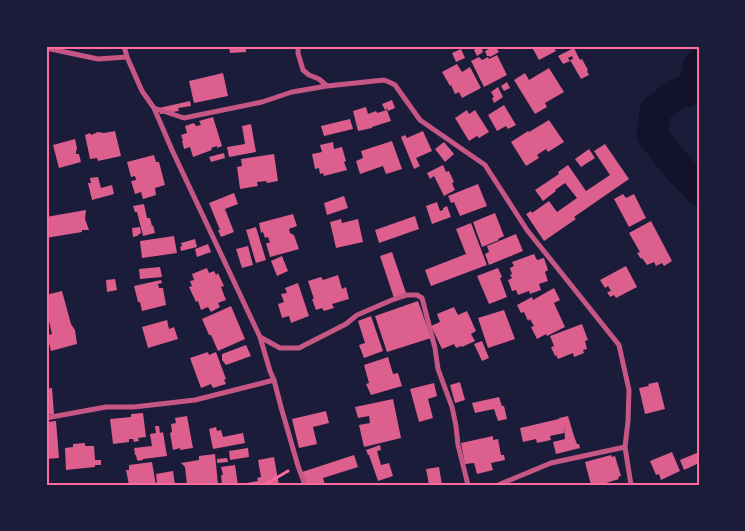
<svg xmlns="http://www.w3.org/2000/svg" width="745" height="531" font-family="Rubik,sans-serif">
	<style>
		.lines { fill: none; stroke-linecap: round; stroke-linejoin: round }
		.river { stroke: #12122b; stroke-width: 31 }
		.building { fill: #dd5f8e }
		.path { stroke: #ff6b9d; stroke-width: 3 }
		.minor { stroke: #c65784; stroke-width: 5 }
		.neatline { fill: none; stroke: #ff6b9d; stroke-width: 2 }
	</style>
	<rect width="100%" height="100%" fill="#1b1b3a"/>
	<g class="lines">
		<!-- river -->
		<path class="river" d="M 699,65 L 693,89 L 675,95 L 655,111 L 652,135 L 671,159 L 699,190"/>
	</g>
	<!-- building -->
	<path class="building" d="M 229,46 L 246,46 L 246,52 L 230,53 Z
		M 481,46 L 483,52 L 477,56 L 474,50 Z
		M 495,46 L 499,52 L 490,57 L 489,56 L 487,56 L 485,51 Z
		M 538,46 L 553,46 L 556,51 L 539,60 L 533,49 Z
		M 574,48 L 580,60 L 582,59 L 588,70 L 587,71 L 589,75 L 581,79 L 570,60 L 573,59 L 572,56 L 568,58 L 570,61 L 563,64 L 558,56 Z
		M 461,49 L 465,58 L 456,62 L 452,53 Z
		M 497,55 L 507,75 L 484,87 L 471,61 L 479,57 L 482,60 L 488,57 L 489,59 Z
		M 457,64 L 462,72 L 470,67 L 481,88 L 462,98 L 459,92 L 455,94 L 451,85 L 450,86 L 442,72 Z
		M 549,68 L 564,92 L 545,103 L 547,107 L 535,114 L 514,80 L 525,73 L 529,80 Z
		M 223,73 L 228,96 L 194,103 L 189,81 Z
		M 507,82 L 510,88 L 504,91 L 501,86 Z
		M 498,87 L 503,97 L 494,103 L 492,98 L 494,97 L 491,92 Z
		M 392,100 L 395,108 L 388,111 L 386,105 L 387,109 L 385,110 L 382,104 Z
		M 190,101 L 191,106 L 178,108 L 179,111 L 160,114 L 159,108 Z
		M 504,105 L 516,125 L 508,129 L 506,126 L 497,131 L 488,115 Z
		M 366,107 L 368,114 L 376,111 L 377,113 L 387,110 L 391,121 L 372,127 L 372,128 L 358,131 L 353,111 Z
		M 467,110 L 469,114 L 475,110 L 489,132 L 479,138 L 477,136 L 469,141 L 455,118 Z
		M 213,117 L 222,146 L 217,148 L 217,146 L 211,148 L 212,150 L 193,157 L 190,147 L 184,149 L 182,141 L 183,141 L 181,135 L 187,133 L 185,126 L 194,123 L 196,126 L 201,125 L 199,121 Z
		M 350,119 L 353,129 L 324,136 L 321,126 Z
		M 549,120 L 564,142 L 548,152 L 546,149 L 537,155 L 539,158 L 526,166 L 511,142 L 528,131 L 529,132 Z
		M 251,124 L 256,152 L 229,157 L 227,147 L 245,144 L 242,126 Z
		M 115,131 L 121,156 L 98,161 L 97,158 L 90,159 L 85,135 L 90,133 L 91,135 L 98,132 L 104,133 Z
		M 423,131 L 432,151 L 416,158 L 420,166 L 414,169 L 401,137 L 405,135 L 407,138 Z
		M 75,139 L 77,148 L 76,152 L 76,154 L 79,154 L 81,162 L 59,168 L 53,145 Z
		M 392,141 L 402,169 L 386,174 L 383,166 L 360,174 L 356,161 L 363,158 L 361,151 Z
		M 333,142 L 334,149 L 342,147 L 346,161 L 344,162 L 347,170 L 324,176 L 323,173 L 320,174 L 319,168 L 315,169 L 312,154 L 322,152 L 320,145 Z
		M 444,142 L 454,154 L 445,162 L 435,149 Z
		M 605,144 L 629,179 L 574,217 L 576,219 L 544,241 L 526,214 L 531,211 L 532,213 L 549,201 L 557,212 L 577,198 L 565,183 L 555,190 L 556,191 L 543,201 L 535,190 L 559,174 L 558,172 L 568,165 L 586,191 L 610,175 L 594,151 Z
		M 589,149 L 595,158 L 581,167 L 575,159 Z
		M 224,153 L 225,158 L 211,162 L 209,157 Z
		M 274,154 L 278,181 L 267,183 L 266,181 L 257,182 L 258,186 L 240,189 L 237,167 L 242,166 L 241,159 Z
		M 154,155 L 156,162 L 159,162 L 165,185 L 155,188 L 156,195 L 143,199 L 141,192 L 135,194 L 131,181 L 136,180 L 135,176 L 131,177 L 127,162 Z
		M 443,165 L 446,172 L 449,171 L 454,182 L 452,183 L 455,190 L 444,196 L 434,176 L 430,179 L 427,173 Z
		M 98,177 L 101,188 L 112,185 L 114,194 L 92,200 L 88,183 L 91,183 L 90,178 Z
		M 478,184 L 487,206 L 460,216 L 454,202 L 451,203 L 448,196 Z
		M 234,193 L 238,204 L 225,209 L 234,232 L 221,237 L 218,230 L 220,230 L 209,203 Z
		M 623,194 L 626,198 L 634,194 L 646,218 L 629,227 L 614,199 Z
		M 344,196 L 348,208 L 327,215 L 324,203 Z
		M 437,202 L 440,211 L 443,210 L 443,208 L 447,206 L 451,217 L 432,224 L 426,206 Z
		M 144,204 L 147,218 L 150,218 L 152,226 L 153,225 L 155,233 L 143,236 L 137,212 L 135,212 L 133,206 Z
		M 86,210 L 85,219 L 89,230 L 82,230 L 82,232 L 46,238 L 46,217 Z
		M 495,213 L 504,236 L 498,239 L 499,240 L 482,247 L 473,222 Z
		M 293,214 L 297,226 L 289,229 L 290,233 L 294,235 L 299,249 L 270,257 L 266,243 L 270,243 L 268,237 L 265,238 L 263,232 L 261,233 L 259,223 Z
		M 415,216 L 419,229 L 379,243 L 375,230 Z
		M 341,219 L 342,223 L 358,219 L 363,242 L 336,248 L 330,222 Z
		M 651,221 L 672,261 L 664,266 L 662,263 L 656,266 L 654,262 L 647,265 L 642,258 L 641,259 L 637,253 L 640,252 L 629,233 Z
		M 471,223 L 487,265 L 431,286 L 425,270 L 466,254 L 456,229 Z
		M 140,227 L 141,233 L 137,236 L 133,237 L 132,228 Z
		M 256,227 L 266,260 L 256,263 L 246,230 Z
		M 516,234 L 523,251 L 489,265 L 485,254 L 489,252 L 487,246 Z
		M 174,236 L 177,253 L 142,258 L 140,241 Z
		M 195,239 L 197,247 L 181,251 L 180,247 L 182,246 L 181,243 Z
		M 208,244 L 211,252 L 197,257 L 195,249 Z
		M 248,246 L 253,265 L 242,268 L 236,249 Z
		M 392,252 L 406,293 L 394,298 L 380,256 Z
		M 534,254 L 537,260 L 544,258 L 548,270 L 545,272 L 548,281 L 539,284 L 541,290 L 530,294 L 529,291 L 518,295 L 516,290 L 512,291 L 508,280 L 512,278 L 510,275 L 512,274 L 510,268 L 514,266 L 512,262 Z
		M 282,256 L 288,271 L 277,276 L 271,261 Z
		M 626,266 L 637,287 L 616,298 L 614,295 L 610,297 L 607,292 L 611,291 L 608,286 L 605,288 L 600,280 Z
		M 160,267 L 162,277 L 140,279 L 139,269 Z
		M 207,268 L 209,273 L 214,271 L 216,275 L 218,273 L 224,286 L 221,287 L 226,300 L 218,303 L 220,307 L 211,312 L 208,307 L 201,310 L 198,301 L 196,302 L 189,287 L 192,286 L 190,281 L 194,280 L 192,274 Z
		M 498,268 L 502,277 L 500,278 L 507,297 L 489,304 L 477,276 Z
		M 338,275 L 342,289 L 346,287 L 349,299 L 332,304 L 334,308 L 324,311 L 322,308 L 316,310 L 312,299 L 314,299 L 308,281 L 321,277 L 323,280 Z
		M 115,279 L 117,290 L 107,292 L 106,280 Z
		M 161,280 L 162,283 L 158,284 L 159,288 L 163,288 L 166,305 L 142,311 L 140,302 L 138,302 L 134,286 Z
		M 298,283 L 309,316 L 291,323 L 289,316 L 282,318 L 278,304 L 284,302 L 281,294 L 287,293 L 285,288 Z
		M 554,288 L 560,300 L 554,303 L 565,327 L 547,336 L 546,334 L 537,339 L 531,327 L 534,326 L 530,319 L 528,321 L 524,312 L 521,313 L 517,305 L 532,297 L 533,300 Z
		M 62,291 L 71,324 L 75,330 L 77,344 L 51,351 L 47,335 L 52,334 L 49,321 L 47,322 L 46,318 L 46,295 Z
		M 418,301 L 431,338 L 387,352 L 375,316 Z
		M 231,306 L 245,339 L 218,351 L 211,335 L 209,335 L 202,319 Z
		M 454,307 L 458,315 L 467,311 L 476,331 L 471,334 L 475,341 L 462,347 L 461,346 L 456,348 L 454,344 L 442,349 L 431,326 L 440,322 L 437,314 Z
		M 504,310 L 515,339 L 488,348 L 478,318 Z
		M 371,316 L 383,351 L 364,358 L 359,345 L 365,343 L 358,321 Z
		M 167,320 L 169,329 L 174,327 L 178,339 L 148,348 L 142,327 Z
		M 582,324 L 588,340 L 585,341 L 587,349 L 583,350 L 584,353 L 574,357 L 573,353 L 558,359 L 556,355 L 555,356 L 551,347 L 554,346 L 550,336 Z
		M 482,341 L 489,358 L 482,361 L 474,344 Z
		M 246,345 L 251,356 L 226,365 L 222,360 L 222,354 Z
		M 208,352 L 209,355 L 216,352 L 226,379 L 224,380 L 226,384 L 213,388 L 211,384 L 201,388 L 190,358 Z
		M 388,357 L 393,374 L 398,373 L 402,386 L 371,395 L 366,384 L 369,383 L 364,365 Z
		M 460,382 L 465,400 L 455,403 L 450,385 Z
		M 658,382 L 665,409 L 645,414 L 639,388 L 649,386 L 648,384 Z
		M 434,383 L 437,396 L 428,399 L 433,418 L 419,422 L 410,389 Z
		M 52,388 L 54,414 L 46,415 L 46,389 Z
		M 499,397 L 502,406 L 504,406 L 507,419 L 498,421 L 494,409 L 475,413 L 472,403 Z
		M 393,399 L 401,438 L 364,447 L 359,425 L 370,423 L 369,416 L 358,418 L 355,407 Z
		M 326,411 L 329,423 L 313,427 L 317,444 L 299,448 L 292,419 Z
		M 143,413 L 146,437 L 138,438 L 139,441 L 134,442 L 133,439 L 129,439 L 129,442 L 113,444 L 110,419 L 131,417 L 131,414 Z
		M 187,416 L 193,448 L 180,450 L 180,448 L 173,450 L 170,433 L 172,432 L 171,424 L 176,423 L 175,418 Z
		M 568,416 L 574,436 L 577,444 L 579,444 L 580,448 L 556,454 L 553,442 L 565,439 L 564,427 L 564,433 L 550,436 L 551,440 L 537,443 L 536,439 L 523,442 L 520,428 L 559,419 L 559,418 Z
		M 56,421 L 59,458 L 46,459 L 46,422 Z
		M 155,426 L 159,426 L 160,433 L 163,432 L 167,456 L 143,459 L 143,460 L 138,461 L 138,460 L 137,460 L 136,455 L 135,455 L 134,448 L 152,446 L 150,434 L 156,433 Z
		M 216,427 L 217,431 L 221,430 L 223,437 L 243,433 L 245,443 L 213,449 L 209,429 Z
		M 493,436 L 493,440 L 498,439 L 501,455 L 504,455 L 505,460 L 491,463 L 493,470 L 477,474 L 474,463 L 465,464 L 461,443 Z
		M 85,443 L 85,446 L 94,446 L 95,460 L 101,460 L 101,465 L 95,465 L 95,467 L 66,470 L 65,448 L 73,447 L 73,444 Z
		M 380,445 L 381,450 L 377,451 L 381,465 L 389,463 L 393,476 L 378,481 L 369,455 L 368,455 L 366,450 Z
		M 248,448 L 249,457 L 230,460 L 229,451 Z
		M 672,452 L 680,471 L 661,480 L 659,474 L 656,475 L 650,461 Z
		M 699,452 L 699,463 L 684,470 L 680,460 Z
		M 215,454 L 218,484 L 187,485 L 185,467 L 181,463 L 199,460 L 199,456 Z
		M 354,455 L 358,467 L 323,478 L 325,485 L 307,485 L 299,473 Z
		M 611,455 L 612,457 L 615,456 L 621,476 L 618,477 L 619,479 L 600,485 L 591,485 L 585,462 Z
		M 274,457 L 279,485 L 241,485 L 241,484 L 258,481 L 257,478 L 261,477 L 258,460 Z
		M 227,458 L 228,462 L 217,463 L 217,459 Z
		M 152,462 L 156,485 L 129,485 L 126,470 L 129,470 L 129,465 Z
		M 235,465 L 238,485 L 222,485 L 221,475 L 223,475 L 221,467 Z
		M 439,467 L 442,485 L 429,485 L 426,469 Z
		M 173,471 L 175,485 L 157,485 L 156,474 Z"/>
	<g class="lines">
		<!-- path -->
		<path class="path" d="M 264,485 L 288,471"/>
		<!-- minor -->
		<path class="minor" d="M 124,46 L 127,57 L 142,91 L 154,108 L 172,150 L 260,337 L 270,371 L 274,380 L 281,407 L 298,466 L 305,485
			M 298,46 L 298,53 L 303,70 L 309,75 L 319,79 L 327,86 L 384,80 L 389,82 L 395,85 L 420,120 L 485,165 L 527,230 L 619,345 L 629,390 L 628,421 L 625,447 L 631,485
			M 46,48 L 98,59 L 127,57
			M 154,108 L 184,118 L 262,102 L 292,92 L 327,86
			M 260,337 L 280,348 L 299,348 L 346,324 L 357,315 L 392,300 L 407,295 L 417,295 L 422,298 L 435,348 L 438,369 L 452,407 L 456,426 L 458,445 L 468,485
			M 46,418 L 106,407 L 134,407 L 195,400 L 274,380
			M 498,485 L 551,463 L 625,447"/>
	</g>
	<!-- border -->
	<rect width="745" height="531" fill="none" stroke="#1b1b3a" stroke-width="95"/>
	<rect x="48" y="48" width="650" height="436" class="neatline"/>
</svg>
